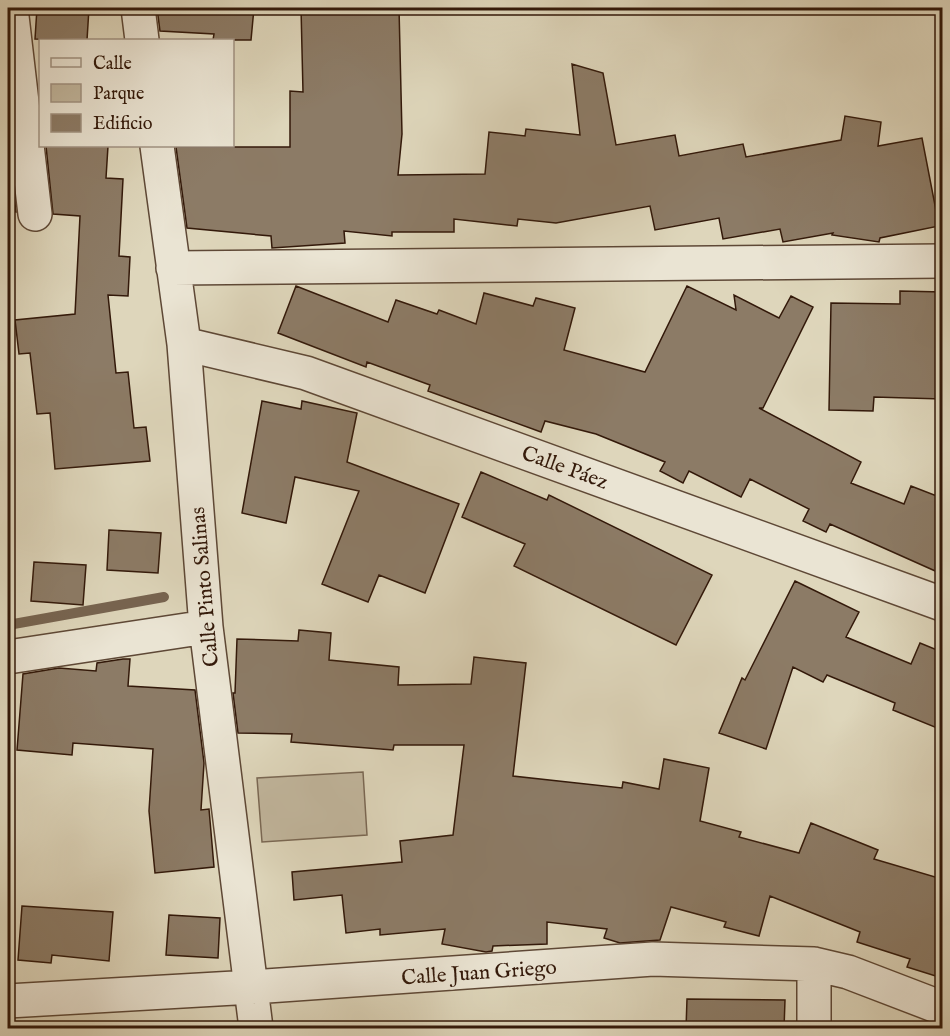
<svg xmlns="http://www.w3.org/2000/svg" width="950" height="1036" font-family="'IM FELL English',serif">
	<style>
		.green { fill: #c1b69d; stroke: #7a6854; stroke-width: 1.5 }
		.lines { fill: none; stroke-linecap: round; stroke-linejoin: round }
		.stream { stroke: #776450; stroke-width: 10 }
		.building { fill: #8c7b66; stroke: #33190a; stroke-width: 1.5 }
		.minor-casing { stroke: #5e4836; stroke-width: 36 }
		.minor { stroke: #eae4d3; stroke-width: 33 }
		.labels { text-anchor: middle; stroke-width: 5; stroke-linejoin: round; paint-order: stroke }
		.street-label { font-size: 21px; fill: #33190a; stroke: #eae4d3 }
	</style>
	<rect width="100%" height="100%" fill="#ded6bb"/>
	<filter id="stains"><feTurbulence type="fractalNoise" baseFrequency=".00333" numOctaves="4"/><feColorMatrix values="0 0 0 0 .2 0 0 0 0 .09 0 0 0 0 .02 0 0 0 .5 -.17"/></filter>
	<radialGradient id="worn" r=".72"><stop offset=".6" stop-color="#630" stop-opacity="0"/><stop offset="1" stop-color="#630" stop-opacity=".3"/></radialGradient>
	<!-- green -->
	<path class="green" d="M 363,772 L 367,835 L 262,842 L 257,778 Z"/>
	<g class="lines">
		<!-- stream -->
		<path class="stream" d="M 8,625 L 164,597"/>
	</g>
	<!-- building -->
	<path class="building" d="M 37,8 L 89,8 L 87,40 L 35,39 Z
		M 157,8 L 254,8 L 251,40 L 213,40 L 214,34 L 160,31 Z
		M 301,8 L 399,8 L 402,134 L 398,175 L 485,174 L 489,132 L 525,136 L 526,129 L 580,135 L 572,64 L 603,73 L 616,145 L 675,135 L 679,156 L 743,144 L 746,157 L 841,140 L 845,116 L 881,122 L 878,146 L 922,138 L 939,226 L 880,238 L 879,242 L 832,235 L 833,233 L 783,242 L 780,229 L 723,239 L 719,218 L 655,230 L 650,206 L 556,223 L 518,219 L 517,226 L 454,219 L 454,232 L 392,232 L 392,236 L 344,231 L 345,243 L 272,248 L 271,236 L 187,228 L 176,147 L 290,147 L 290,91 L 303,92 Z
		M 8,146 L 16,212 L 8,211 Z
		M 46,146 L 108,146 L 106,178 L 123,179 L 119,256 L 130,257 L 128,296 L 108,295 L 116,373 L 128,372 L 134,428 L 146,427 L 150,461 L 55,469 L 50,413 L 37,414 L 30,353 L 19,354 L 15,320 L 75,314 L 80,216 L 53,214 Z
		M 296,286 L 388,322 L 396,300 L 437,314 L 439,310 L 476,324 L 484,293 L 533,306 L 536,298 L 575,308 L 564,350 L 645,372 L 687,286 L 736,310 L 734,295 L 779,318 L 791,296 L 813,307 L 763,408 L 759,408 L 861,462 L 851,483 L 904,504 L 911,486 L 942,498 L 942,574 L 830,524 L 826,532 L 803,521 L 809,509 L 750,479 L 741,497 L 689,471 L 683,483 L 660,471 L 665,462 L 596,434 L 545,421 L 541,432 L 428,391 L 430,385 L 367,362 L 366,367 L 278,333 Z
		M 900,291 L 942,292 L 942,399 L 874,397 L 873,411 L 829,410 L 831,303 L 900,304 Z
		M 262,401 L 301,409 L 302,401 L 357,413 L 347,462 L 459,504 L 425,593 L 379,575 L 368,602 L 322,584 L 359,491 L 295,477 L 286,523 L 242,513 Z
		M 481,472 L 547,500 L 549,495 L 712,575 L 676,645 L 514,566 L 525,544 L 462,517 Z
		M 109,530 L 161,533 L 158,573 L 107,570 Z
		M 34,562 L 86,565 L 83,605 L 31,601 Z
		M 795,581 L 859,612 L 846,637 L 911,664 L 920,643 L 942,652 L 942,730 L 893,710 L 895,703 L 827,675 L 823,682 L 793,667 L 766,749 L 719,733 L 742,678 L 745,680 Z
		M 299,630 L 331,633 L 329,660 L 399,667 L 398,685 L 471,684 L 474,657 L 526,663 L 513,776 L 622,788 L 623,782 L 659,789 L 664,759 L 709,768 L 700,821 L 741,832 L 739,837 L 799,853 L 811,823 L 878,850 L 874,859 L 942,879 L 942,978 L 907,967 L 910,959 L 857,942 L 860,932 L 770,896 L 759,936 L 724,927 L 726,922 L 671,907 L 660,940 L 620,943 L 604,938 L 607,929 L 547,922 L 547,944 L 493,946 L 492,951 L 486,952 L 442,944 L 445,929 L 380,935 L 380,929 L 346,933 L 342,895 L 294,900 L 292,872 L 402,862 L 400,841 L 453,835 L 464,745 L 394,745 L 393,750 L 291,742 L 292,734 L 238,733 L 233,693 L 235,693 L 237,639 L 298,641 Z
		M 123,659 L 130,659 L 128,686 L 195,690 L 204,763 L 201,810 L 209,809 L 214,867 L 155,873 L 149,811 L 153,749 L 73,743 L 72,755 L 17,750 L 23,674 L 59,668 L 96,671 L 97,663 Z
		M 22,906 L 113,912 L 109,961 L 52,955 L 51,963 L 18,960 Z
		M 169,915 L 220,918 L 218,958 L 166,955 Z
		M 687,999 L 785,1000 L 784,1029 L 686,1029 Z"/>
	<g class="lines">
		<!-- minor casing -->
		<g class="minor-casing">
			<path id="minor" d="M 11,8 L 35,214
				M 138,8 L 142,40
				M 157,146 L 184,344 L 206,627 L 256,1028
				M 173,268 L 942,261
				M 184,344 L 306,373 L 942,604
				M 8,657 L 206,627
				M 8,1001 L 252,987 L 653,959 L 814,964 L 848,972 L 942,1008
				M 814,1028 L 814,964"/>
		</g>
		<!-- minor -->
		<use href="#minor" class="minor"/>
	</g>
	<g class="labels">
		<!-- street labels -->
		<g class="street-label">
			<text transform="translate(565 467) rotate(20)" y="7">Calle Páez</text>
			<text transform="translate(204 587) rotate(-95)" y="7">Calle Pinto Salinas</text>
			<text transform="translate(479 972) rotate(-4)" y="7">Calle Juan Griego</text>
		</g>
	</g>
	<!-- margin -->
	<rect width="950" height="1036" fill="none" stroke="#ded6bb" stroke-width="30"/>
	<rect x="9" y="9" width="932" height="1018" fill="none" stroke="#33190a" stroke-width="3"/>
	<rect x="15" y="15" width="920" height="1006" fill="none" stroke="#33190a" stroke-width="1.5"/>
	<!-- legend -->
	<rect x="39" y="39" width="195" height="108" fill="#eae4d3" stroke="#a19383" stroke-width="1.5"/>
	<rect x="51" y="58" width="30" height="9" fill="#eae4d3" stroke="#a19383" stroke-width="1.5"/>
	<text x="93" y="69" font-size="18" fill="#33190a">Calle</text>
	<rect x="51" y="84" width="30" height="18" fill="#c1b69d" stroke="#a19383" stroke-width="1.5"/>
	<text x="93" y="99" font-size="18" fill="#33190a">Parque</text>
	<rect x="51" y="114" width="30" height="18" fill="#8c7b66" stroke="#a19383" stroke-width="1.5"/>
	<text x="93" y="129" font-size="18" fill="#33190a">Edificio</text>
	<rect width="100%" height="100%" filter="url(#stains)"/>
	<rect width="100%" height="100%" fill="url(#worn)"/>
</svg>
